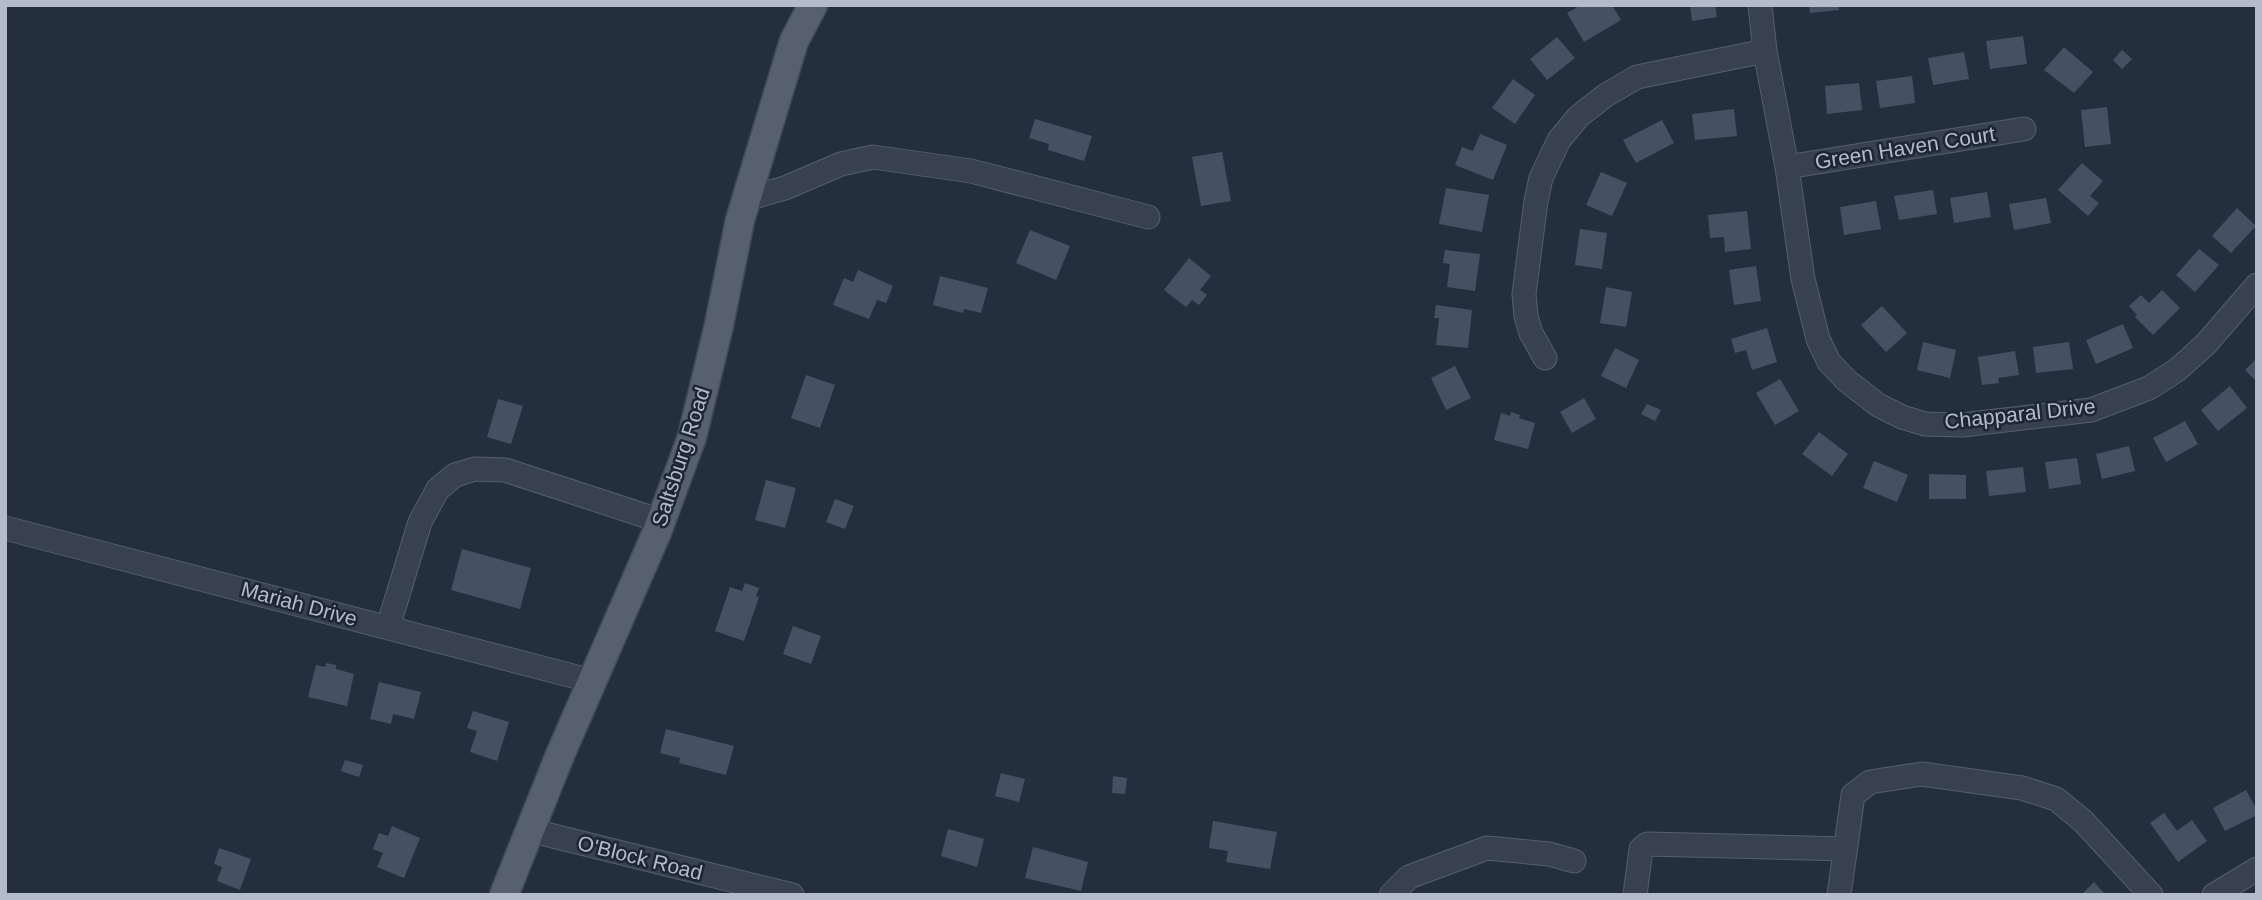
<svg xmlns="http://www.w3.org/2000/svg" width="2262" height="900" font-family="Arial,sans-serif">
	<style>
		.building { fill: #455162 }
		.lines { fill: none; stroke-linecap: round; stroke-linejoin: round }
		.minor-casing { stroke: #565f6c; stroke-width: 25 }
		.major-casing { stroke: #414a57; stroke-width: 31 }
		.minor { stroke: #38414e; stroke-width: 23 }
		.major { stroke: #56606e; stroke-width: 28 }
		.labels { text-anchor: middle; stroke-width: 5; stroke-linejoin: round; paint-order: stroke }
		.street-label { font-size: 21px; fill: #b4bcc9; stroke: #1d2633 }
	</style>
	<rect width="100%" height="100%" fill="#242f3e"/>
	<!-- building -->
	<path class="building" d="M 1581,5 L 1612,5 L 1621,20 L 1584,42 L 1567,13 Z
		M 1690,5 L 1715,5 L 1717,17 L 1692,21 Z
		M 1809,5 L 1838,5 L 1839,10 L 1810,13 Z
		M 2023,36 L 2027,64 L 1990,69 L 1986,41 Z
		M 1557,37 L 1575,58 L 1547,80 L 1530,59 Z
		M 2064,47 L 2093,72 L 2074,93 L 2044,70 Z
		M 2122,50 L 2132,59 L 2122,69 L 2113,60 Z
		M 1964,52 L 1969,79 L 1933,85 L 1928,58 Z
		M 1912,76 L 1915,103 L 1880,108 L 1876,81 Z
		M 1513,79 L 1535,95 L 1515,124 L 1492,108 Z
		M 1859,83 L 1862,110 L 1827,114 L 1825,86 Z
		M 2107,107 L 2111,144 L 2085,147 L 2081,110 Z
		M 1734,109 L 1737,136 L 1695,140 L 1692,114 Z
		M 1035,119 L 1092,136 L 1084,161 L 1048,150 L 1049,144 L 1029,138 Z
		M 1662,120 L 1674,143 L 1636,163 L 1623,140 Z
		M 1480,134 L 1507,145 L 1493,180 L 1455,165 L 1462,147 L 1473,151 Z
		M 1222,152 L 1231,201 L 1201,206 L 1192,157 Z
		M 2082,163 L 2103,181 L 2090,196 L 2099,203 L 2088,216 L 2058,190 Z
		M 1601,172 L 1627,183 L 1612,216 L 1586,205 Z
		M 1446,188 L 1489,195 L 1482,232 L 1439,224 Z
		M 1933,190 L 1937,214 L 1899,220 L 1894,196 Z
		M 1987,192 L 1991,217 L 1954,223 L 1950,198 Z
		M 2046,198 L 2051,223 L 2014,230 L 2009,204 Z
		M 1876,201 L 1881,229 L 1844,235 L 1840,207 Z
		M 2237,208 L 2256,226 L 2231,253 L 2212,236 Z
		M 1747,211 L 1751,249 L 1725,252 L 1724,237 L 1710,238 L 1708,215 Z
		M 1580,229 L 1607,233 L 1602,269 L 1575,265 Z
		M 1030,230 L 1070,246 L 1056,280 L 1016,263 Z
		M 2199,249 L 2219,265 L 2195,292 L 2176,275 Z
		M 1445,250 L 1480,254 L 1475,291 L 1447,287 L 1450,264 L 1443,263 Z
		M 1189,258 L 1211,276 L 1200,290 L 1207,295 L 1199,305 L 1192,300 L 1186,307 L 1164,290 Z
		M 1756,266 L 1761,301 L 1734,305 L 1729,270 Z
		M 858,270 L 893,286 L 886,303 L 877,300 L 869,319 L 833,305 L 844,278 L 853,282 Z
		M 940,276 L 988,288 L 981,313 L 964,309 L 963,313 L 933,305 Z
		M 1606,287 L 1632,292 L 1626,327 L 1600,323 Z
		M 2162,290 L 2180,308 L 2153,335 L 2135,317 L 2137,315 L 2129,306 L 2141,295 L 2149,303 Z
		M 1436,305 L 1472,310 L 1468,348 L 1436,345 L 1439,318 L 1434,318 Z
		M 1882,306 L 1907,333 L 1886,352 L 1861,325 Z
		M 2123,324 L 2133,348 L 2096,364 L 2086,340 Z
		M 1767,328 L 1777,362 L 1752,370 L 1746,350 L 1735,353 L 1731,339 Z
		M 1923,342 L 1956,350 L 1950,378 L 1917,370 Z
		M 2069,342 L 2073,369 L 2036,373 L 2033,347 Z
		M 1615,348 L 1639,360 L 1626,388 L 1601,376 Z
		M 2015,351 L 2019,375 L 1998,378 L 1999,383 L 1982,385 L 1978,357 Z
		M 2257,358 L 2257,382 L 2245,370 Z
		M 1455,366 L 1471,398 L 1446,410 L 1431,378 Z
		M 806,375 L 835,385 L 820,428 L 791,418 Z
		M 1780,379 L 1799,411 L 1775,425 L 1756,393 Z
		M 2230,386 L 2247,408 L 2218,431 L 2201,410 Z
		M 1584,398 L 1596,419 L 1572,433 L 1560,412 Z
		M 498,399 L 523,406 L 511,444 L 487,437 Z
		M 1647,404 L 1661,410 L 1655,421 L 1641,414 Z
		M 1511,412 L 1520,415 L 1519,418 L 1535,423 L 1528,449 L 1494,440 L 1501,413 L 1510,416 Z
		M 2185,421 L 2198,444 L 2166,462 L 2153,438 Z
		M 1819,432 L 1848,454 L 1832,476 L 1802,454 Z
		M 2129,446 L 2135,471 L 2102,479 L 2096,454 Z
		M 2077,458 L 2081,484 L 2049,489 L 2045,462 Z
		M 1874,461 L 1908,475 L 1897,502 L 1863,488 Z
		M 2023,467 L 2026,492 L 1989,496 L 1986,471 Z
		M 1929,474 L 1966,475 L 1966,499 L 1929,499 Z
		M 766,480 L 796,488 L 785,528 L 755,520 Z
		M 835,499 L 854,506 L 845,529 L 826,522 Z
		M 462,549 L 531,568 L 520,609 L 451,590 Z
		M 745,583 L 759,588 L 756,596 L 759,597 L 744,641 L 715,631 L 730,587 L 742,591 Z
		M 793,626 L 821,636 L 811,664 L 783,654 Z
		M 326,663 L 336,665 L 336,669 L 354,674 L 347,706 L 308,697 L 316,665 L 325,667 Z
		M 379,682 L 421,692 L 414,719 L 393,714 L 391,724 L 370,719 Z
		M 473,711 L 509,722 L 497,761 L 470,752 L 477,731 L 467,728 Z
		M 666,729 L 734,746 L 726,775 L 679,763 L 680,758 L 660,753 Z
		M 345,760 L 363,765 L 359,777 L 341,771 Z
		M 1001,773 L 1025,779 L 1019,802 L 995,796 Z
		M 1113,776 L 1127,778 L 1125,794 L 1112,793 Z
		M 2246,790 L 2257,810 L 2257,815 L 2225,831 L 2213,808 Z
		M 2164,813 L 2177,831 L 2192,820 L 2207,841 L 2178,862 L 2150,823 Z
		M 1213,821 L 1277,832 L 1270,869 L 1226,862 L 1228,851 L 1209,848 Z
		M 392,826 L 420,838 L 404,878 L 377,867 L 383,853 L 373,849 L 379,833 L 388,836 Z
		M 948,829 L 984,839 L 977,867 L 941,856 Z
		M 1033,847 L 1088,862 L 1081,891 L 1025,878 Z
		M 219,848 L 251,859 L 240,890 L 217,881 L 222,867 L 214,864 Z
		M 2094,882 L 2106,895 L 2081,895 Z"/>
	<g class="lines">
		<!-- minor casing -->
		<g class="minor-casing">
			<path id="minor" d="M 1760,5 L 1765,51 L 1787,167 L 1803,279 L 1818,339 L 1829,362 L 1846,380 L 1878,405 L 1902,417 L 1925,424 L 1962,425 L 2091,410 L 2149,388 L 2177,370 L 2206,344 L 2257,285
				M 1787,167 L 2024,129
				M 746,199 L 785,188 L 841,164 L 873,157 L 971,171 L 1148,217
				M 1545,358 L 1531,333 L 1526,316 L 1524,294 L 1536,201 L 1541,178 L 1559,140 L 1579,116 L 1606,95 L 1637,77 L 1765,51
				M 5,528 L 592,681
				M 388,627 L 420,522 L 438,489 L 455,475 L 475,469 L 505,470 L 661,521
				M 529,830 L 792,895
				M 1391,895 L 1409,877 L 1487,848 L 1549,854 L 1574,861
				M 1635,895 L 1641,849 L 1647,844 L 1845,849
				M 1839,895 L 1853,795 L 1870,782 L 1922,774 L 2022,788 L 2056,799 L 2083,821 L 2151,895
				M 2214,895 L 2257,869"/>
		</g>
		<!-- major casing -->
		<g class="major-casing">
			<path id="major" d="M 504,895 L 560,755 L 657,532 L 692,437 L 719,325 L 740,220 L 794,41 L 813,5"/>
		</g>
		<!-- minor -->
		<use href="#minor" class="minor"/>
		<!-- major -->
		<use href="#major" class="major"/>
	</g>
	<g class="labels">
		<!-- street labels -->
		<g class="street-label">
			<text transform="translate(1905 148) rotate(-9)" y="7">Green Haven Court</text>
			<text transform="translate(2020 414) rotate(-6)" y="7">Chapparal Drive</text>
			<text transform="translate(681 457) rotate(-72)" y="7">Saltsburg Road</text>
			<text transform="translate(299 604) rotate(15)" y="7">Mariah Drive</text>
			<text transform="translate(640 858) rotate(14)" y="7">O'Block Road</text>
		</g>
	</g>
	<!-- border -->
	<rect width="2262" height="900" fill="none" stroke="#b4bcc9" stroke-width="14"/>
</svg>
